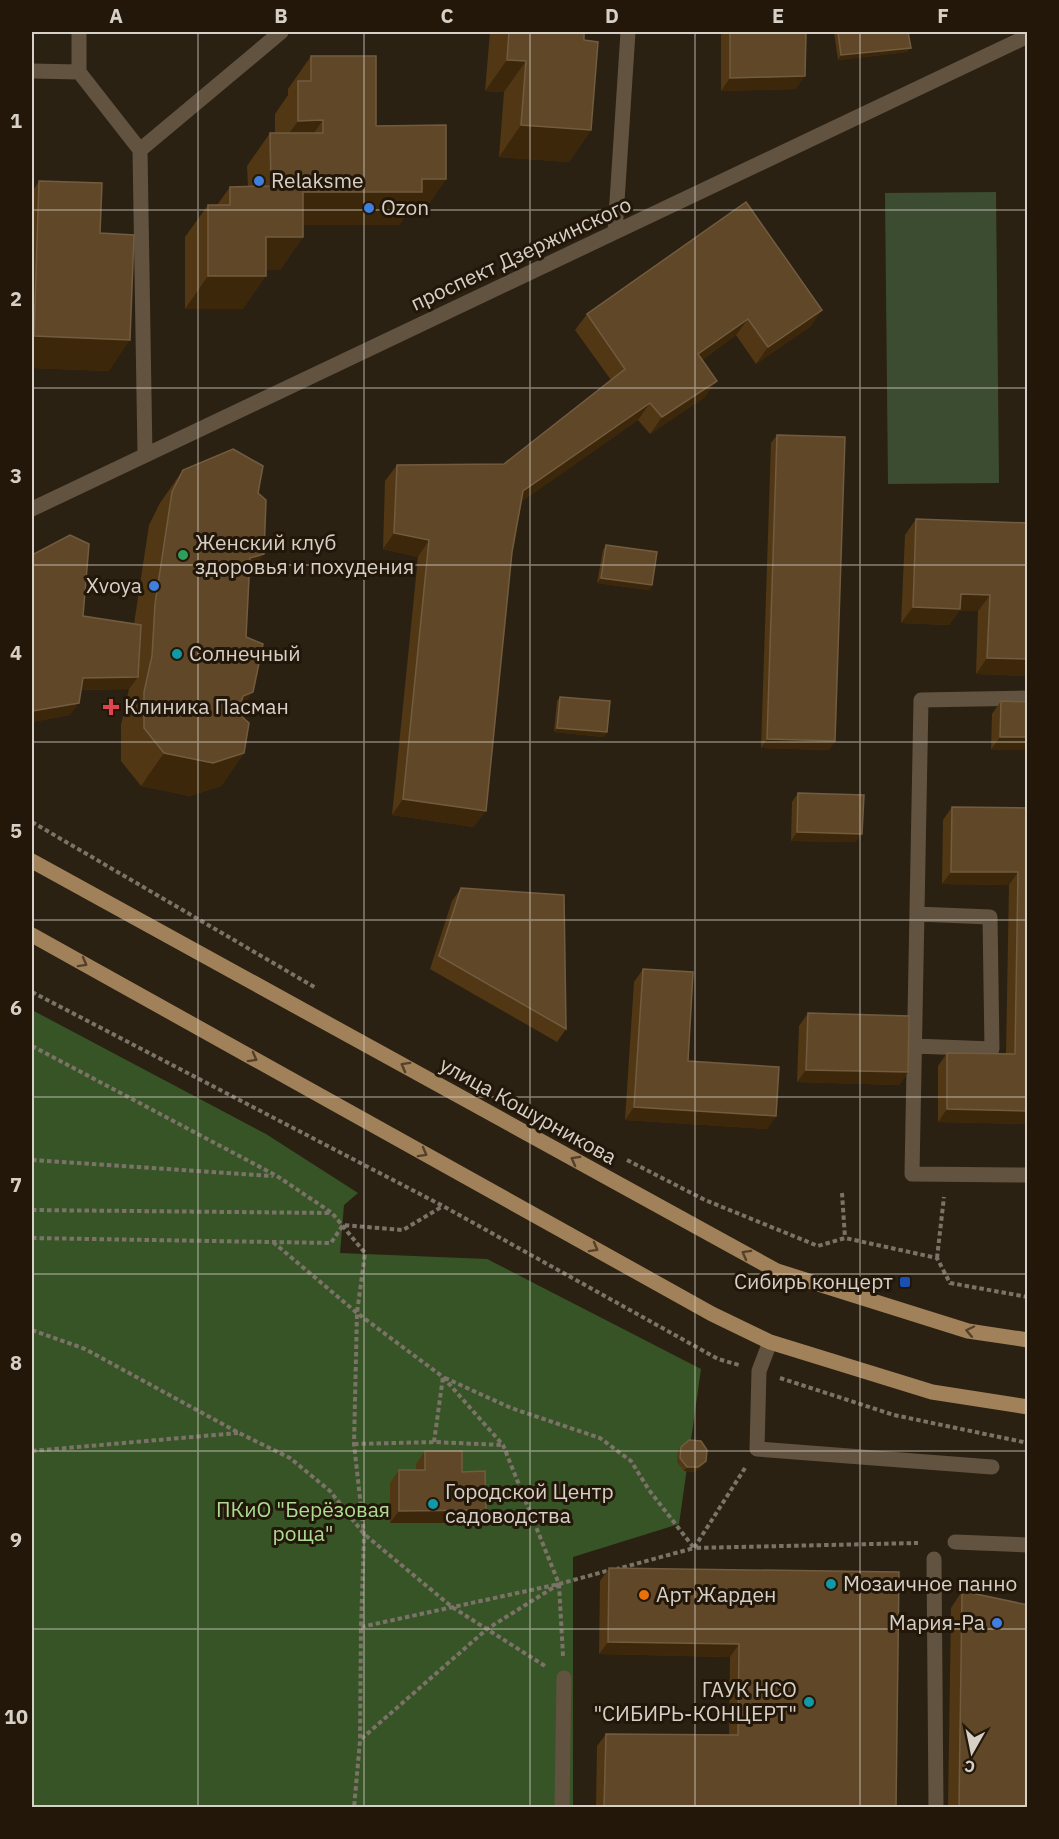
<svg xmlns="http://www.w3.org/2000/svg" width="1059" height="1839" font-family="'IBM Plex Sans',sans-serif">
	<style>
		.green { fill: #3b4c31 }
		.forest { fill: #375426 }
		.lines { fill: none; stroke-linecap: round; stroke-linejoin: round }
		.path { stroke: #7b7367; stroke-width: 4; stroke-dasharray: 4.5 3; stroke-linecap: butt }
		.minor { stroke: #625340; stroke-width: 15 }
		.major { stroke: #a18159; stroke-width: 15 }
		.wall { fill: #513714 }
		.shaded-wall { fill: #3c270b }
		.building { fill: #5f4727; stroke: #725c40; stroke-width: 1.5 }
		.oneway { stroke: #554129 }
		.grid { fill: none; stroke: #d7d0c7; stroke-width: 1.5; stroke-opacity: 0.55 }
		.shop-dot { fill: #3f7fe0; stroke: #221709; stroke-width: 2 }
		.leisure-dot { fill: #2e9e5b; stroke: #221709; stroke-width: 2 }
		.culture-dot { fill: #0f9aa8; stroke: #221709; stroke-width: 2 }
		.health-dot { fill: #e0444e; stroke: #221709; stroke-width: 2 }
		.transit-dot { fill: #1a4fb4; stroke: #221709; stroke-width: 2 }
		.food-dot { fill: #e8710a; stroke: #221709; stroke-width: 2 }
		.labels { text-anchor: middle; stroke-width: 6; stroke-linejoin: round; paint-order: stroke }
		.poi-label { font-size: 21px; fill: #d7d0c7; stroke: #221709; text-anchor: start }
		.street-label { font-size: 21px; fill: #d7d0c7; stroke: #221709 }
		.park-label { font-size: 21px; fill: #acdc92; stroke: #221709 }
		.neatline { fill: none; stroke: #d7d0c7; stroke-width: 2 }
		.grid-label { font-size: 20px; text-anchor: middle; font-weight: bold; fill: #d7d0c7 }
	</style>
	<rect width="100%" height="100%" fill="#2b2112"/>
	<!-- green -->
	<path class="green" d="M 996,192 L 999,483 L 888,484 L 885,193 Z"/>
	<!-- forest -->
	<path class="forest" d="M 32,1010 L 266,1134 L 358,1193 L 344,1205 L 340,1253 L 487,1259 L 701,1369 L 679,1524 L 573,1557 L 573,1807 L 32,1807 Z"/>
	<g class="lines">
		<!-- path -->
		<path class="path" d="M 32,822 L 316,988
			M 32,992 L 443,1206 L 718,1359 L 739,1365
			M 32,1046 L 277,1176 L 332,1213 L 365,1253 L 357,1313 L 354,1444 L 364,1534 L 361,1627 L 360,1741 L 354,1808
			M 32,1160 L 273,1176
			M 627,1160 L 705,1200 L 818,1246 L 845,1238 L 937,1258 L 950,1283 L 1028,1297
			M 842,1193 L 845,1238
			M 32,1210 L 331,1213
			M 32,1238 L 331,1243 L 343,1225 L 403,1230 L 443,1206
			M 273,1242 L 357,1313 L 443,1377 L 503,1445 L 559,1584 L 487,1629 L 360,1740
			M 937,1258 L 944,1197
			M 32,1330 L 85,1349 L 239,1433 L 290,1458 L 330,1491 L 364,1534 L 452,1607 L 545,1666
			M 780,1378 L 894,1415 L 1028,1443
			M 434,1442 L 443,1377 L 511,1408 L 600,1438 L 631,1461 L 649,1490 L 694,1548 L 617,1569
			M 354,1444 L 434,1442 L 502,1445
			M 32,1451 L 238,1433
			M 745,1468 L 694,1548 L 918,1543
			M 559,1584 L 610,1570
			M 361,1627 L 559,1584 L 563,1656"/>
		<!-- minor -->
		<path class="minor" d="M 32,71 L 79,72 L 140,150 L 145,455
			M 79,72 L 79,32
			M 140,150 L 281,32
			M 615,232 L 628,32
			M 32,509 L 1028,36
			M 1028,698 L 921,700 L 912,1174 L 1028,1175
			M 915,1046 L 992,1049 L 990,917 L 917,914
			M 770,1342 L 759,1371 L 757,1449 L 992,1467
			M 955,1542 L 1028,1545
			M 934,1559 L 936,1808
			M 562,1808 L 564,1678"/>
		<!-- major -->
		<path class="major" d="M 32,861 L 777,1271 L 968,1331 L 1028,1340
			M 32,935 L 712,1314 L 770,1342 L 932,1392 L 1028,1407"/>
	</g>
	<!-- wall -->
	<path class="wall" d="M 490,32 L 584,32 L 584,40 L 591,130 L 569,162 L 499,157 L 504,92 L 485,91 Z
		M 721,32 L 806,32 L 796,89 L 721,91 Z
		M 834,32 L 908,32 L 907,52 L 838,60 Z
		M 311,56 L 376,126 L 446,179 L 423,212 L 408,212 L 399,225 L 303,225 L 303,237 L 280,270 L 266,270 L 243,309 L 185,309 L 185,237 L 208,205 L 217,205 L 230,187 L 248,187 L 247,166 L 270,133 L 275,133 L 275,114 L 288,95 L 288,89 Z
		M 39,181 L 100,233 L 109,371 L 32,368 L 32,192 Z
		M 746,202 L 811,326 L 756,364 L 736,335 L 702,360 L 705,397 L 650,434 L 638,420 L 522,501 L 512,552 L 474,827 L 392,815 L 418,557 L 383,549 L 385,481 L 397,465 L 504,464 L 611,380 L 575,330 L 587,314 Z
		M 777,435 L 835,741 L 829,750 L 761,748 L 771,443 Z
		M 183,470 L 258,493 L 249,575 L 238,714 L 244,753 L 221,786 L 190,796 L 141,786 L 121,761 L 121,725 L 129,689 L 81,690 L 70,715 L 32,722 L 32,555 L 83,616 L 134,624 L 149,525 L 160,503 Z
		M 916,519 L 1028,523 L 1028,676 L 976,674 L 978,611 L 959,611 L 949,625 L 901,623 L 905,535 Z
		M 606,545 L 652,585 L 649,590 L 597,583 L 603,550 Z
		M 560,697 L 607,732 L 604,737 L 554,732 L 557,701 Z
		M 1001,701 L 1028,702 L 991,750 L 992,714 Z
		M 798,793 L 856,842 L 791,841 L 792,802 Z
		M 952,807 L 1028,808 L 1028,1124 L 938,1122 L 938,1066 L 947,1053 L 1006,1054 L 1009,885 L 942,884 L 943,820 Z
		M 461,888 L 566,1029 L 557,1042 L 430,969 L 452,901 Z
		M 643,969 L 688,1061 L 776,1116 L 767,1129 L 625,1120 L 634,982 Z
		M 808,1013 L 908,1072 L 899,1085 L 797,1082 L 799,1026 Z
		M 681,1447 L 706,1461 L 703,1465 L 695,1472 L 684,1471 L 677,1462 L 678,1451 Z
		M 425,1451 L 462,1472 L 486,1510 L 477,1523 L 390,1523 L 390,1483 L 399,1470 L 416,1470 L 416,1464 Z
		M 609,1568 L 899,1572 L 896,1808 L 596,1808 L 597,1746 L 606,1734 L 729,1735 L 730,1657 L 599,1654 L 600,1581 Z
		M 962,1591 L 1028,1808 L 948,1808 L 951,1608 Z"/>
	<!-- shaded-wall -->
	<path class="shaded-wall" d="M 911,48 L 907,52 L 838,60 L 841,55 Z
		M 507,60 L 526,61 L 504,92 L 485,91 Z
		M 805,76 L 796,89 L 721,91 L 730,78 Z
		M 323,120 L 300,153 L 275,153 L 298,121 Z
		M 521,125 L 591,130 L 569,162 L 499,157 Z
		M 422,179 L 446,179 L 423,212 L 408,212 L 399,225 L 280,225 L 303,192 Z
		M 266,237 L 303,237 L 280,270 L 242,270 Z
		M 208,276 L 266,276 L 243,309 L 185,309 Z
		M 822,310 L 811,326 L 756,364 L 768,347 Z
		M 748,319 L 736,335 L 686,371 L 698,354 Z
		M 34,336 L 130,340 L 109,371 L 32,368 L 32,339 Z
		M 717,381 L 705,397 L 650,434 L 662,417 Z
		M 650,403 L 638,420 L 512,508 L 523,491 Z
		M 394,533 L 429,540 L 418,557 L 383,549 Z
		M 264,554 L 241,587 L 250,558 Z
		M 601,578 L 652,585 L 649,590 L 597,583 Z
		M 961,594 L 990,595 L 978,611 L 959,611 L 949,625 L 901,623 L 913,607 Z
		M 987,658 L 1028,659 L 1028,676 L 976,674 Z
		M 138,677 L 129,689 L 74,690 L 83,678 Z
		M 253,692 L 230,725 L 243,696 Z
		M 79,703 L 70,715 L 32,722 L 32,711 Z
		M 557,728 L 607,732 L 604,737 L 554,732 Z
		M 1000,737 L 1028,737 L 1028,750 L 991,750 Z
		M 767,739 L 835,741 L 829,750 L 761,748 Z
		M 164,753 L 244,753 L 221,786 L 190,796 L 141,786 Z
		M 403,799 L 486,811 L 474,827 L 392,815 Z
		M 797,832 L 862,834 L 856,842 L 791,841 Z
		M 951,872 L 1018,872 L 1009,885 L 942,884 Z
		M 806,1070 L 908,1072 L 899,1085 L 797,1082 Z
		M 634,1107 L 776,1116 L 767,1129 L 625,1120 Z
		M 947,1109 L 1028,1111 L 1028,1124 L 938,1122 Z
		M 706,1461 L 703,1465 L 695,1472 L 684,1471 L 687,1467 Z
		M 486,1510 L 477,1523 L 390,1523 L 399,1511 Z
		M 608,1642 L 739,1644 L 730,1657 L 599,1654 Z"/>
	<!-- building -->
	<path class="building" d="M 509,32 L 584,32 L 584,40 L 598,42 L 591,130 L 521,125 L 526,61 L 507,60 Z
		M 730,32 L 806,32 L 805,76 L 730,78 Z
		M 838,32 L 908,32 L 911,48 L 841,55 Z
		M 311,56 L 376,56 L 376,126 L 446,125 L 446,179 L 422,179 L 422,192 L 303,192 L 303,237 L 266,237 L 266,276 L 208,276 L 208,205 L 230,205 L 230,187 L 271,186 L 270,133 L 323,133 L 323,120 L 298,121 L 298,81 L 311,81 Z
		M 39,181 L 102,183 L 100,233 L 134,235 L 130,340 L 34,336 Z
		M 746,202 L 822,310 L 768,347 L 748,319 L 698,354 L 717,381 L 662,417 L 650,403 L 523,491 L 512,552 L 486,811 L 403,799 L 429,540 L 394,533 L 397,465 L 504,464 L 625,369 L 587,314 Z
		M 777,435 L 845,437 L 835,741 L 767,739 Z
		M 233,449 L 263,466 L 258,493 L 266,500 L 264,554 L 250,558 L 246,637 L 263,644 L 253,692 L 243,696 L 238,713 L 249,723 L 244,753 L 213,763 L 164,753 L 144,728 L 144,692 L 152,656 L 155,604 L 172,492 L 183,470 Z
		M 916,519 L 1028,523 L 1028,659 L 987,658 L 990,595 L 961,594 L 960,609 L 913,607 Z
		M 70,535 L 89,544 L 83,616 L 141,625 L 138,677 L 83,678 L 79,703 L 32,711 L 32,555 Z
		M 606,545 L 657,552 L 652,585 L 601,578 Z
		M 560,697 L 610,701 L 607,732 L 557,728 Z
		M 1001,701 L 1028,702 L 1028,737 L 1000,737 Z
		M 798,793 L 864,795 L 862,834 L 797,832 Z
		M 952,807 L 1028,808 L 1028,1111 L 947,1109 L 947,1053 L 1015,1054 L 1018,872 L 951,872 Z
		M 461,888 L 564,895 L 566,1029 L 439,956 Z
		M 643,969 L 693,972 L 688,1061 L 779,1067 L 776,1116 L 634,1107 Z
		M 808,1013 L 909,1016 L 908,1072 L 806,1070 Z
		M 689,1440 L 701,1441 L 707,1450 L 706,1461 L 698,1467 L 687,1467 L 680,1458 L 681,1447 Z
		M 425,1451 L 462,1451 L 462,1472 L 485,1471 L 486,1510 L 399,1511 L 399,1470 L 425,1470 Z
		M 609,1568 L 899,1572 L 896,1808 L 604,1808 L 606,1734 L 738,1735 L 739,1644 L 608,1642 Z
		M 962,1591 L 1028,1605 L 1028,1808 L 959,1808 Z"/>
	<!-- one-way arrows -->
	<defs><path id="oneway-chevron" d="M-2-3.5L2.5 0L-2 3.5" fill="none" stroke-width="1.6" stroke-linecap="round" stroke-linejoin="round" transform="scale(1.5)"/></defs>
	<g class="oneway">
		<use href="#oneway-chevron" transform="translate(83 963) rotate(29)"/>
		<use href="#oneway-chevron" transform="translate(253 1058) rotate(29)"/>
		<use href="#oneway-chevron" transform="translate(405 1066) rotate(-151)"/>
		<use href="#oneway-chevron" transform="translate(423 1153) rotate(29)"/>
		<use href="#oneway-chevron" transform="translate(575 1160) rotate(-151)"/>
		<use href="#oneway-chevron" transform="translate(594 1248) rotate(29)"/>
		<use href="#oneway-chevron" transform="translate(746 1254) rotate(-151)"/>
		<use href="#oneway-chevron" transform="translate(970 1331) rotate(-168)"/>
	</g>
	<!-- grid -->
	<path class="grid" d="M 198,32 L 198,1808M 364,32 L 364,1808M 530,32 L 530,1808M 695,32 L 695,1808M 860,32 L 860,1808M 32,210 L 1028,210M 32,388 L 1028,388M 32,565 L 1028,565M 32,742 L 1028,742M 32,920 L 1028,920M 32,1097 L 1028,1097M 32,1274 L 1028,1274M 32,1451 L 1028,1451M 32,1629 L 1028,1629"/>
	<!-- markers -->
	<g class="shop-dot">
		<circle cx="259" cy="181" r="6"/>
		<circle cx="369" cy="208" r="6"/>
		<circle cx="154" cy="586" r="6"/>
		<circle cx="997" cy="1623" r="6"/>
	</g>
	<circle class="leisure-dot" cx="183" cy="555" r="6"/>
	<g class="culture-dot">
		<circle cx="177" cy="654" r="6"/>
		<circle cx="433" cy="1504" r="6"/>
		<circle cx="831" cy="1584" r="6"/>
		<circle cx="809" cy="1702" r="6"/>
	</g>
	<path class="health-dot" d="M108 698h6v6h6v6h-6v6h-6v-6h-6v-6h6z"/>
	<rect class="transit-dot" x="899" y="1276" width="12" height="12" rx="3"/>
	<circle class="food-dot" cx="644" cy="1595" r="6"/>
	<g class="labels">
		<!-- poi labels -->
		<g class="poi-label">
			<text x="271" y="188">Relaksme</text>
			<text x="381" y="215">Ozon</text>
			<text x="195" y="550">Женский клуб<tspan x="195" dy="24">здоровья и похудения</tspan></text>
			<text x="142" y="593" text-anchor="end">Xvoya</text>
			<text x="189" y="661">Солнечный</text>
			<text x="124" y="714">Клиника Пасман</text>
			<text x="893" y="1289" text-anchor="end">Сибирь концерт</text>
			<text x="445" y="1499">Городской Центр<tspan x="445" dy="24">садоводства</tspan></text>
			<text x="843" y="1591">Мозаичное панно</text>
			<text x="656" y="1602">Арт Жарден</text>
			<text x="985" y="1630" text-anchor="end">Мария-Ра</text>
			<text x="797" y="1697" text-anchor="end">ГАУК НСО<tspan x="797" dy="24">"СИБИРЬ-КОНЦЕРТ"</tspan></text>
		</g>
		<!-- street labels -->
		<g class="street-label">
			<text transform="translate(521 254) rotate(-25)" y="7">проспект Дзержинского</text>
			<text transform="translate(528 1111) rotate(29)" y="7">улица Кошурникова</text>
		</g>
		<!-- park labels -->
		<g class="park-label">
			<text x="303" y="1517">ПКиО "Берёзовая<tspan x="303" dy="24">роща"</tspan></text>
		</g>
	</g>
	<!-- border -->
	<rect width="1059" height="1839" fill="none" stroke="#221709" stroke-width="66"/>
	<!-- north arrow -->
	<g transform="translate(972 1752) rotate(189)" stroke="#221709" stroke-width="4.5" paint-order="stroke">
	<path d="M0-4.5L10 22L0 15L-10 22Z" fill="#d7d0c7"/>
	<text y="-9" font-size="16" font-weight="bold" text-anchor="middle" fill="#d7d0c7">С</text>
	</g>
	<rect x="33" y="33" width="993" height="1773" class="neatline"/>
	<g class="grid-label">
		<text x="116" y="23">A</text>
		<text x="281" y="23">B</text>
		<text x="447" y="23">C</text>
		<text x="612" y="23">D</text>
		<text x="778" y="23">E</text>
		<text x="943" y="23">F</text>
		<text x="16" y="128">1</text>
		<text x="16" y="306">2</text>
		<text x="16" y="483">3</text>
		<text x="16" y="660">4</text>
		<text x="16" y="838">5</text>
		<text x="16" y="1015">6</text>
		<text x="16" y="1192">7</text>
		<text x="16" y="1370">8</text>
		<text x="16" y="1547">9</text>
		<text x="16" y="1724">10</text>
	</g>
</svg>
